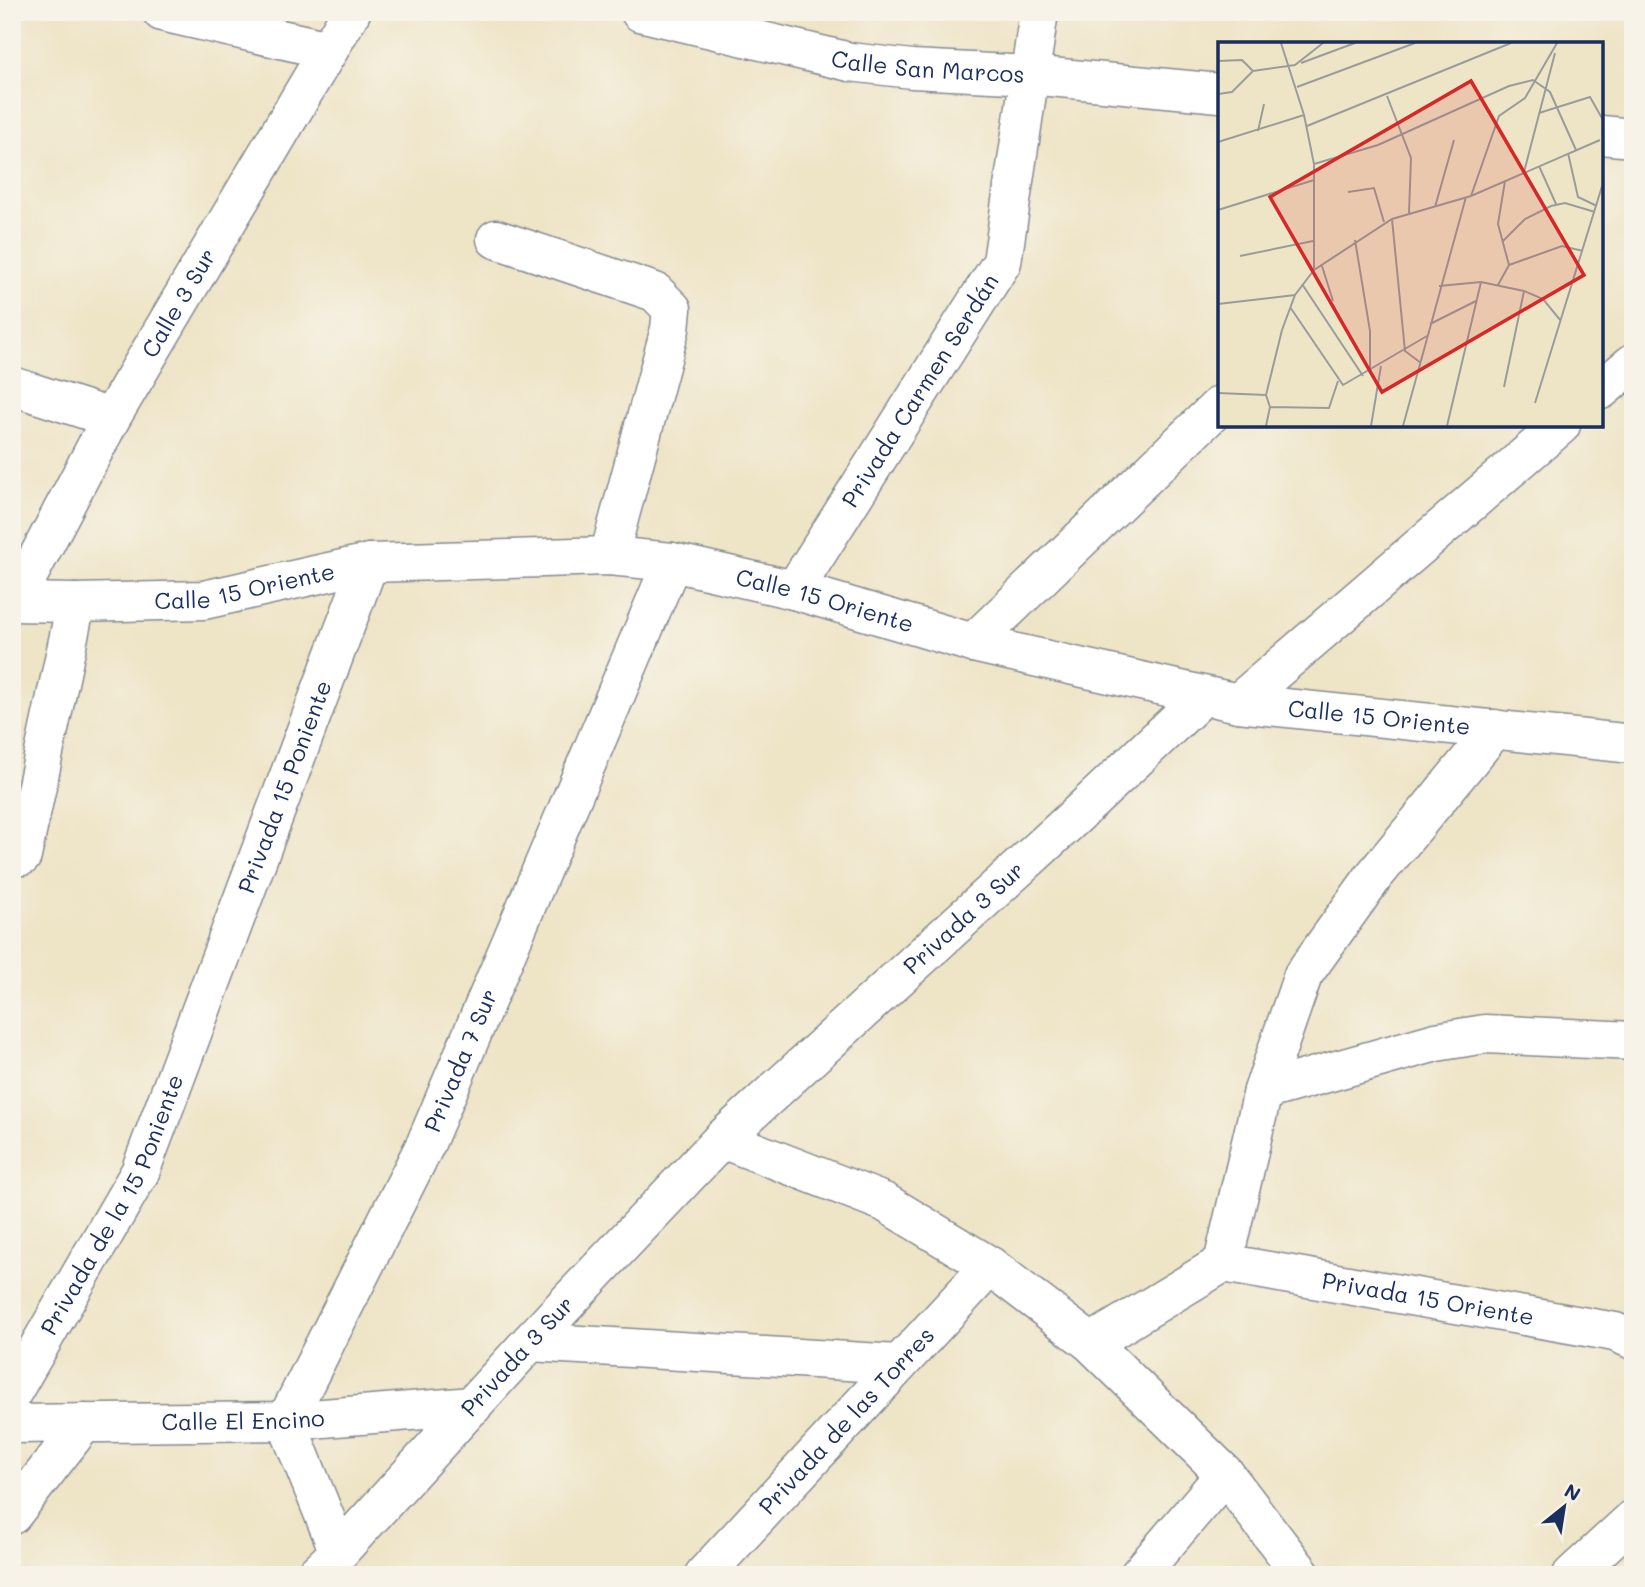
<svg xmlns="http://www.w3.org/2000/svg" width="1645" height="1587" font-family="Mali,sans-serif">
	<style>
		.lines { fill: none; stroke-linecap: round; stroke-linejoin: round }
		.street-casing { stroke: #848a92; stroke-width: 41 }
		.street { stroke: #fff; stroke-width: 38 }
		.labels { text-anchor: middle; stroke-width: 6; stroke-linejoin: round; paint-order: stroke }
		.street-label { font-size: 23px; fill: #1b2f5e; stroke: #f7f3e8 }
		.inset-road { fill: none; stroke: #9a9c9c; stroke-width: 2 }
		.view { fill: #d62828; fill-opacity: 0.15; stroke: #d62828; stroke-width: 3.5 }
		.inset-edge { fill: none; stroke: #1b2f5e; stroke-width: 3.5 }
	</style>
	<rect width="100%" height="100%" fill="#f7f3e8"/>
	<filter id="ink" filterUnits="userSpaceOnUse"><feTurbulence type="fractalNoise" baseFrequency=".0143" numOctaves="2"/><feDisplacementMap in="SourceGraphic" scale="14" xChannelSelector="R" yChannelSelector="G"/><feConvolveMatrix kernelMatrix="1 2 1 2 8 2 1 2 1" color-interpolation-filters="sRGB"/></filter>
	<filter id="wash" filterUnits="userSpaceOnUse"><feTurbulence type="fractalNoise" baseFrequency=".00686" numOctaves="4" result="noise"/><feDisplacementMap in="SourceGraphic" scale="28" xChannelSelector="R" yChannelSelector="G"/><feGaussianBlur stdDeviation="1.57" result="paint"/><feColorMatrix in="noise" values="0 0 0 0 0 0 0 0 0 0 0 0 0 0 0 0 0 1.4 0 .05"/><feComposite in="paint" operator="in"/></filter>
	<g filter="url(#wash)">
		<rect width="100%" height="100%" fill="#eee4c6"/>
	</g>
	<g filter="url(#ink)">
		<g class="lines">
			<!-- street casing -->
			<g class="street-casing">
				<g id="street">
					<path d="M 162,12 L 329,50"/>
					<path id="s1" d="M 640,12 L 850,62 L 912,69 L 1029,75 L 1220,93"/>
					<path d="M 1601,135 L 1633,138"/>
					<path d="M 496,239 L 655,292 L 672,309 L 670,329 L 609,556"/>
					<path d="M 12,386 L 111,418"/>
					<path d="M 1601,390 L 1633,363"/>
					<path id="s2" d="M 794,590 L 1002,262 L 1039,12"/>
					<path id="s3" d="M 15,601 L 111,418 L 351,12"/>
					<path id="s4" d="M 12,602 L 76,603 L 204,600 L 369,563 L 609,556 L 672,562 L 794,590 L 973,643 L 1238,703 L 1633,744"/>
					<path d="M 973,643 L 1220,405"/>
					<path d="M 1238,703 L 1561,425"/>
					<path d="M 22,856 L 76,603"/>
					<path d="M 1263,1091 L 1436,1042 L 1485,1034 L 1633,1041"/>
					<path d="M 722,1139 L 884,1202 L 990,1266 L 1091,1343 L 1225,1474 L 1302,1575"/>
					<path id="s5" d="M 1223,1263 L 1615,1332 L 1633,1340"/>
					<path d="M 530,1342 L 898,1364"/>
					<path d="M 1091,1343 L 1223,1263 L 1263,1091 L 1303,975 L 1374,876 L 1495,729"/>
					<path id="s6" d="M 12,1393 L 140,1172 L 369,563"/>
					<path id="s7" d="M 12,1424 L 286,1421 L 473,1406"/>
					<path d="M 12,1515 L 84,1423"/>
					<path id="s8" d="M 339,1552 L 286,1421 L 426,1143 L 672,562"/>
					<path id="s9" d="M 315,1575 L 339,1552 L 530,1342 L 722,1139 L 1081,811 L 1203,696"/>
					<path id="s10" d="M 704,1575 L 990,1266"/>
					<path d="M 1139,1575 L 1225,1474"/>
					<path d="M 1572,1575 L 1633,1519"/>
				</g>
			</g>
			<!-- street -->
			<use href="#street" class="street"/>
		</g>
	</g>
	<g class="labels">
		<!-- street labels -->
		<g class="street-label">
			<text dy="8" stroke="none"><textPath href="#s1" startOffset="294">Calle San Marcos</textPath></text>
			<text dy="8" stroke="none"><textPath href="#s3" startOffset="340">Calle 3 Sur</textPath></text>
			<text dy="8" stroke="none"><textPath href="#s2" startOffset="236">Privada Carmen Serdán</textPath></text>
			<text dy="8" stroke="none"><textPath href="#s4" startOffset="234">Calle 15 Oriente</textPath></text>
			<text dy="8" stroke="none"><textPath href="#s4" startOffset="822">Calle 15 Oriente</textPath></text>
			<text dy="8" stroke="none"><textPath href="#s4" startOffset="1390">Calle 15 Oriente</textPath></text>
			<text dy="8" stroke="none"><textPath href="#s6" startOffset="667">Privada 15 Poniente</textPath></text>
			<text dy="8" stroke="none"><textPath href="#s9" startOffset="924">Privada 3 Sur</textPath></text>
			<text dy="8" stroke="none"><textPath href="#s8" startOffset="542">Privada 7 Sur</textPath></text>
			<text dy="8" stroke="none"><textPath href="#s6" startOffset="214">Privada de la 15 Poniente</textPath></text>
			<text dy="8" stroke="none"><textPath href="#s5" startOffset="208">Privada 15 Oriente</textPath></text>
			<text dy="8" stroke="none"><textPath href="#s9" startOffset="298">Privada 3 Sur</textPath></text>
			<text dy="8" stroke="none"><textPath href="#s7" startOffset="231">Calle El Encino</textPath></text>
			<text dy="8" stroke="none"><textPath href="#s10" startOffset="210">Privada de las Torres</textPath></text>
		</g>
	</g>
	<!-- overview -->
	<g transform="translate(1218 42)">
		<rect width="385" height="385" fill="#eee4c6"/>
		<path class="inset-road" d="M 63,1 L 86,73 L 96,122 L 96,228M 0,19 L 24,18 L 35,29M 83,21 L 137,1M 79,45 L 197,1M 0,52 L 14,50 L 35,29 L 77,23 L 105,1M 169,54 L 193,116 L 191,171M 321,71 L 372,55 L 385,78M 89,84 L 293,1M 40,89 L 46,62M 0,100 L 86,73M 350,111 L 360,155 L 379,164M 96,122 L 160,103 L 291,44 L 315,38 L 332,50 L 358,108M 321,124 L 338,162M 306,130 L 337,11M 130,150 L 156,146 L 166,180M 253,154 L 281,74 L 307,56 L 339,1M 217,165 L 236,98M 0,168 L 96,138M 174,177 L 187,309 L 203,321M 137,198 L 152,289 L 152,330M 284,200 L 307,177 L 333,164 L 347,161 L 377,170M 22,214 L 95,199M 291,223 L 344,204 L 365,209M 104,224 L 115,259M 84,242 L 145,334M 280,243 L 291,223 L 280,182 L 287,139M 221,244 L 263,240 L 306,249 L 325,257 L 343,279M 0,262 L 77,253M 72,265 L 125,343 L 209,294M 212,282 L 258,259M 286,345 L 306,249M 0,351 L 48,353M 317,361 L 385,141M 52,365 L 111,366 L 120,339M 48,384 L 52,365 L 48,353 L 64,288 L 77,253 L 96,228 L 174,177 L 253,154 L 382,98M 153,384 L 163,324M 185,384 L 248,155M 229,384 L 263,240"/>
		<path class="view" d="M 253,39 L 366,233 L 164,350 L 52,155 Z"/>
		<rect width="385" height="385" class="inset-edge"/>
	</g>
	<!-- margin -->
	<rect width="1645" height="1587" fill="none" stroke="#f7f3e8" stroke-width="42"/>
	<!-- north arrow -->
	<g transform="translate(1564 1507) rotate(30)" stroke="#f7f3e8" stroke-width="5" paint-order="stroke">
	<path d="M0-5L12 26L0 18L-12 26Z" fill="#1b2f5e"/>
	<text y="-10" font-size="19" font-weight="bold" text-anchor="middle" fill="#1b2f5e">N</text>
	</g>
</svg>
